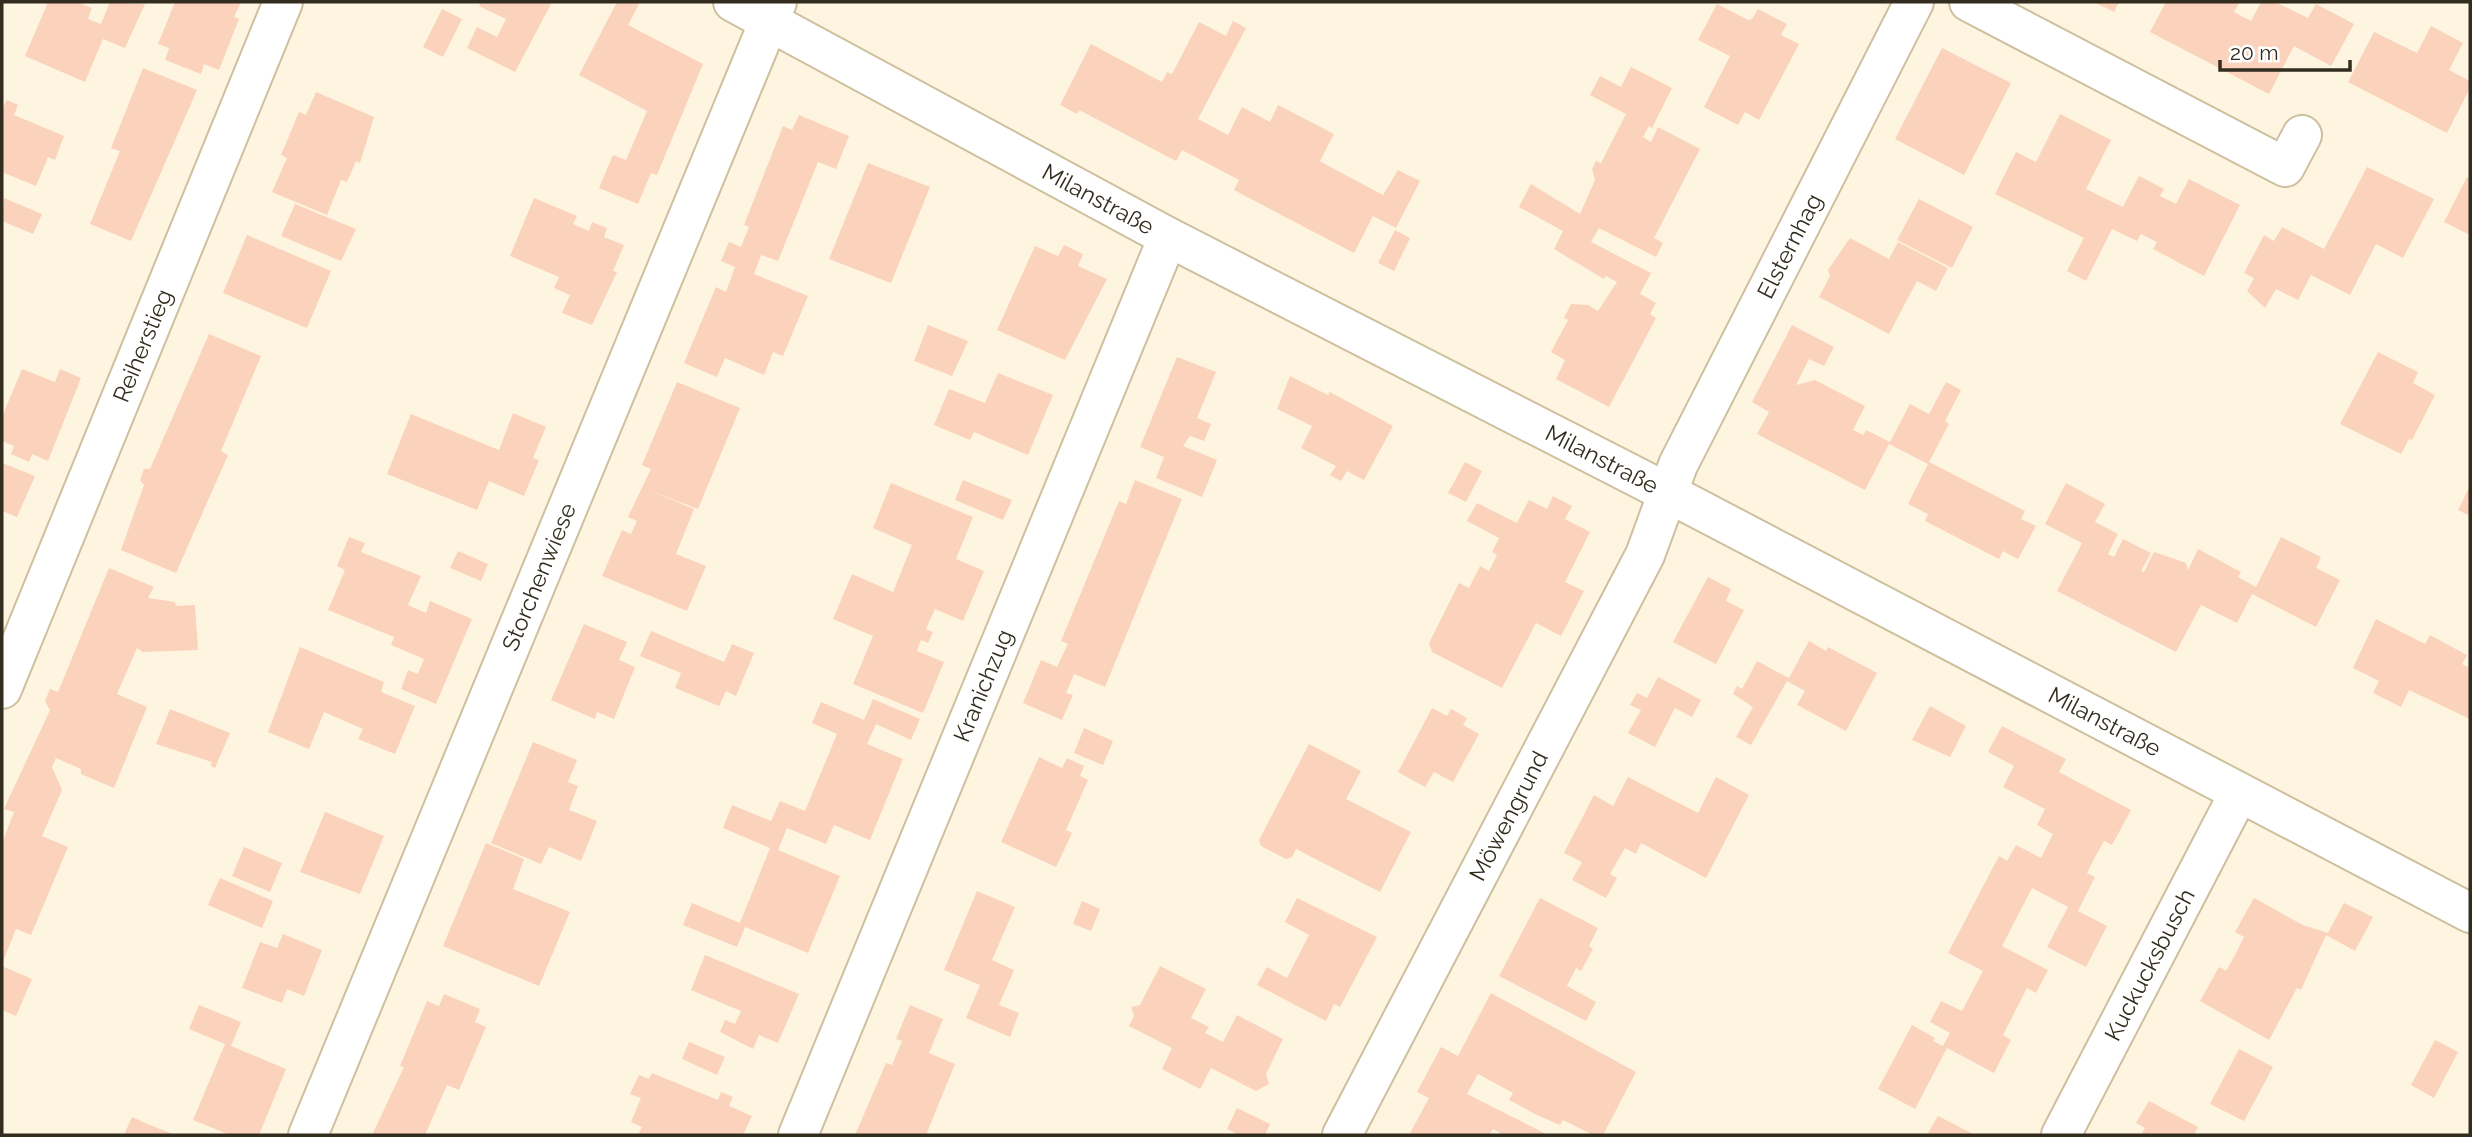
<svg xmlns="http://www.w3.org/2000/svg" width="2472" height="1137" font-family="Raleway,sans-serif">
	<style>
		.building { fill: #fbd2bb }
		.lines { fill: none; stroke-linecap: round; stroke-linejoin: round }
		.minor-casing { stroke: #cec09e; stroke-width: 42 }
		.minor { stroke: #fff; stroke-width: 38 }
		.labels { text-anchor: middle; stroke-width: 5; stroke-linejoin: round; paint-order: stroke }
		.street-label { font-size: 23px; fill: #322d1f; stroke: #fff }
	</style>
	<rect width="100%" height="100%" fill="#fef5e0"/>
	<!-- building -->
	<path class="building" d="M 48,2 L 77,2 L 92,8 L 88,19 L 101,24 L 110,2 L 145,4 L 125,48 L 103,39 L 85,82 L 25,56 Z
		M 175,2 L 241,2 L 234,17 L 239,19 L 219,70 L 204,64 L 201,74 L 165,60 L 169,48 L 158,44 Z
		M 481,2 L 552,2 L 515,72 L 467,48 L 477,27 L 497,37 L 506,19 L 479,6 Z
		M 617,2 L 640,2 L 628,25 L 703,64 L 657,175 L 651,173 L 638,204 L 599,188 L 613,155 L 626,160 L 647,111 L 579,75 Z
		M 2094,2 L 2119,2 L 2114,12 Z
		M 2166,2 L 2240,2 L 2234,12 L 2251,21 L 2261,2 L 2275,2 L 2308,18 L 2316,4 L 2354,24 L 2331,66 L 2294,46 L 2269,94 L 2150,32 Z
		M 1717,4 L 1748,20 L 1752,19 L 1758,9 L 1787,24 L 1781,35 L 1799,44 L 1759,120 L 1745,112 L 1738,125 L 1704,107 L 1730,56 L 1698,40 Z
		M 442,9 L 462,19 L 443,57 L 423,47 Z
		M 1233,21 L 1246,28 L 1198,119 L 1228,135 L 1242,107 L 1270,122 L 1278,105 L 1334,134 L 1320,161 L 1323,163 L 1383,195 L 1398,170 L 1420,181 L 1396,228 L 1373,216 L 1354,253 L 1234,190 L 1239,180 L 1182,150 L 1176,161 L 1079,110 L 1077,114 L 1060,105 L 1091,44 L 1162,82 L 1167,72 L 1172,74 L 1199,22 L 1226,36 Z
		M 2431,26 L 2463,43 L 2449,70 L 2470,81 L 2470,88 L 2447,133 L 2348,82 L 2374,32 L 2417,53 Z
		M 1942,48 L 2011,83 L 1964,175 L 1895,139 Z
		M 1631,67 L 1672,88 L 1652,128 L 1649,126 L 1643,137 L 1651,142 L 1658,127 L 1700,149 L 1654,238 L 1663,243 L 1656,257 L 1599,228 L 1591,242 L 1651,273 L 1640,294 L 1656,303 L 1650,314 L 1656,318 L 1609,407 L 1556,379 L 1565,360 L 1551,352 L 1568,320 L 1564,318 L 1571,304 L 1588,305 L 1598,311 L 1617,282 L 1606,276 L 1604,279 L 1554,249 L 1563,231 L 1519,207 L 1531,184 L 1580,214 L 1595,180 L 1592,169 L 1596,161 L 1601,163 L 1626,114 L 1590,95 L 1600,76 L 1621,87 Z
		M 143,68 L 197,90 L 131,241 L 90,224 L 120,151 L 111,148 Z
		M 316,92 L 374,117 L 360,163 L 356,161 L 347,182 L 341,180 L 327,215 L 272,192 L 287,158 L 281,155 L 299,112 L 306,115 Z
		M 7,100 L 18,105 L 14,115 L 64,136 L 55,160 L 48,157 L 36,186 L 2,172 L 2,109 Z
		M 2060,114 L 2111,140 L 2086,189 L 2104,198 L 2123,207 L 2139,176 L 2164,189 L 2160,196 L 2176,204 L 2189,179 L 2240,205 L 2204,276 L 2153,249 L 2157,242 L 2141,234 L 2137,241 L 2112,229 L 2086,281 L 2067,271 L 2084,238 L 1995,194 L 2016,152 L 2036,162 Z
		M 799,115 L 849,136 L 836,169 L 818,162 L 778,261 L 761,255 L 754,274 L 808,296 L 783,356 L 773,352 L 764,375 L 725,358 L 717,377 L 684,363 L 716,287 L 726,292 L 735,267 L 721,261 L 729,242 L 741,247 L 749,227 L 744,225 L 783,126 L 792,130 Z
		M 868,163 L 930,187 L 891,283 L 829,259 Z
		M 2367,167 L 2434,199 L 2403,258 L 2376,244 L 2350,295 L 2311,275 L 2298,300 L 2276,289 L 2265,308 L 2247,291 L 2254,278 L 2244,273 L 2264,235 L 2274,241 L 2282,227 L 2324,249 Z
		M 2467,177 L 2470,179 L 2470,235 L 2444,222 Z
		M 4,198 L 42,214 L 33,234 L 2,221 Z
		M 534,198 L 577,216 L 573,224 L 589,231 L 592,222 L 607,228 L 604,237 L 624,245 L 613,271 L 617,272 L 592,325 L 562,313 L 570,295 L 554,288 L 559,277 L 510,256 Z
		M 1919,199 L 1973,227 L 1952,268 L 1897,240 Z
		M 295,204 L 356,229 L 341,261 L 281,236 Z
		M 1395,230 L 1410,238 L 1394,271 L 1378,263 Z
		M 247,235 L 331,271 L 307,328 L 223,293 Z
		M 1850,238 L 1889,259 L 1898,242 L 1948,268 L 1936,291 L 1917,281 L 1889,334 L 1819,297 L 1830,276 L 1828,270 Z
		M 1064,245 L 1083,254 L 1078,266 L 1107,279 L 1065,360 L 997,330 L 1035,246 L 1058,256 Z
		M 928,325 L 968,341 L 952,376 L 914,361 Z
		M 1792,325 L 1834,347 L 1824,366 L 1809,359 L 1796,385 L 1815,380 L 1865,406 L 1853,430 L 1863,435 L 1866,430 L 1890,442 L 1910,404 L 1929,414 L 1946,382 L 1961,390 L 1945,421 L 1949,424 L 1929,462 L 2025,511 L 2021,519 L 2036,526 L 2018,559 L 2003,551 L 1999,559 L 1925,521 L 1928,514 L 1908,504 L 1928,464 L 1889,444 L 1865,490 L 1757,434 L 1769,412 L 1752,402 Z
		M 209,334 L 261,356 L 221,451 L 228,455 L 176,573 L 121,550 L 144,485 L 140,480 L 144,469 L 150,469 Z
		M 2378,352 L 2418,372 L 2413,383 L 2435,395 L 2412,440 L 2409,439 L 2401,454 L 2340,424 Z
		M 1177,357 L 1216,372 L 1197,418 L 1211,424 L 1204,441 L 1190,436 L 1183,446 L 1217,460 L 1202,497 L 1156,478 L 1164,457 L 1140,447 Z
		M 22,369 L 55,382 L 60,369 L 81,378 L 48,461 L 32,454 L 29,462 L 11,454 L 14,446 L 2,441 L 2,417 Z
		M 998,373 L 1053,395 L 1028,455 L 974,432 L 970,440 L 934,425 L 949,389 L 985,403 Z
		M 1290,376 L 1328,395 L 1330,392 L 1393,426 L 1364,480 L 1347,471 L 1341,481 L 1330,475 L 1336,466 L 1301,448 L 1312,426 L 1277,409 Z
		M 677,382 L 740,408 L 698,509 L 648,490 L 694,509 L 676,554 L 706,566 L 687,611 L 602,576 L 622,530 L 631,534 L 637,521 L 628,517 L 651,469 L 642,465 Z
		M 513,413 L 546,427 L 533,458 L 539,460 L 524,496 L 489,481 L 477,510 L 387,474 L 411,414 L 499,450 Z
		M 1465,462 L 1482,471 L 1466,502 L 1448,493 Z
		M 2,463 L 35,476 L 17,517 L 2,511 Z
		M 963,480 L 1012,500 L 1003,520 L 955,500 Z
		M 1135,480 L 1182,499 L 1105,687 L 1074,674 L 1066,693 L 1073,695 L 1062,720 L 1023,703 L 1041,660 L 1057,667 L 1068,644 L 1061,641 L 1119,501 L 1126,504 Z
		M 891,483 L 973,517 L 956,559 L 984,571 L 963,621 L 935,609 L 926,629 L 933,632 L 928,643 L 921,640 L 917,651 L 944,662 L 923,713 L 853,684 L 873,636 L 833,619 L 852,574 L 893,592 L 912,545 L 873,528 Z
		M 2066,483 L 2105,504 L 2095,522 L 2118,534 L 2108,554 L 2114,557 L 2123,539 L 2151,553 L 2141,571 L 2144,572 L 2154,552 L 2186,563 L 2188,570 L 2198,549 L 2241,572 L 2238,577 L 2256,587 L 2281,537 L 2321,557 L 2316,568 L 2340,580 L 2316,627 L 2252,594 L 2237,623 L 2201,605 L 2176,652 L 2057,591 L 2082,543 L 2045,524 Z
		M 2470,486 L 2470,516 L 2458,510 Z
		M 1553,496 L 1572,506 L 1565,519 L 1590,532 L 1565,582 L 1584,591 L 1561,636 L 1536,623 L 1502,688 L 1432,652 L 1429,643 L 1459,583 L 1469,588 L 1480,566 L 1489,571 L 1497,555 L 1492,552 L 1499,538 L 1467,521 L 1477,503 L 1517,523 L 1529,500 L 1547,509 Z
		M 349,537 L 365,543 L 361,552 L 421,576 L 408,605 L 426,613 L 430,601 L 472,619 L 436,704 L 401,689 L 408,670 L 418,674 L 424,659 L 391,645 L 394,637 L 328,610 L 345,570 L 337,566 Z
		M 458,551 L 488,564 L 481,581 L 450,568 Z
		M 109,568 L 154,587 L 148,598 L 175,602 L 176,606 L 195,605 L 198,650 L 143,652 L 137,648 L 117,694 L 147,707 L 114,788 L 81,774 L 81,769 L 56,758 L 52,767 L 62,790 L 42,836 L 68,847 L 31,935 L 16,929 L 2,964 L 2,843 L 14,812 L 4,809 L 50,710 L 45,701 L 50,689 L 58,692 Z
		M 1708,577 L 1731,589 L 1726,601 L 1744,610 L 1716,664 L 1673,642 Z
		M 2376,619 L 2425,644 L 2430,635 L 2467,655 L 2462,664 L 2470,668 L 2470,719 L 2409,690 L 2401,707 L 2373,693 L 2379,681 L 2353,668 Z
		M 584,624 L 627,642 L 619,660 L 635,667 L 614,719 L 597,712 L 595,719 L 551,700 Z
		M 651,631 L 724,662 L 732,644 L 754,653 L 736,696 L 726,691 L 719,706 L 675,688 L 681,673 L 640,656 Z
		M 1809,641 L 1826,651 L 1828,647 L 1877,673 L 1846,731 L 1797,705 L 1805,691 L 1787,681 L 1751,745 L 1736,737 L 1753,707 L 1733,694 L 1737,686 L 1742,689 L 1757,661 L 1789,678 Z
		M 300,647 L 384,682 L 381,692 L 415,706 L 395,754 L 358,739 L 363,729 L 324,712 L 309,749 L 268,732 Z
		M 1658,677 L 1701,700 L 1692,717 L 1675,708 L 1655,747 L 1628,733 L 1641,710 L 1630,705 L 1637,693 L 1647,698 Z
		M 873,699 L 920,719 L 911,740 L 876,724 L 867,744 L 903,759 L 870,840 L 834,825 L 826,844 L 787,828 L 778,850 L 840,876 L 808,953 L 745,927 L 737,947 L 683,925 L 692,903 L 740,923 L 770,848 L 723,828 L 732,805 L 771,821 L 780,801 L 805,811 L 837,734 L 812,723 L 821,702 L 864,720 Z
		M 1930,706 L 1966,726 L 1950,757 L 1912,740 Z
		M 1432,708 L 1447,716 L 1451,709 L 1467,718 L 1463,725 L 1479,734 L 1453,782 L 1434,772 L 1425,787 L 1398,772 Z
		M 170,709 L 230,733 L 215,768 L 211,766 L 212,762 L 156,744 Z
		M 2002,726 L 2066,759 L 2059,772 L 2131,810 L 2112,845 L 2104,841 L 2095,857 L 2087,873 L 2095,877 L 2078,911 L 2107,926 L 2086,967 L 2047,947 L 2068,907 L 2032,888 L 2002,946 L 2048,970 L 2036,993 L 2027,988 L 2003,1035 L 2011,1040 L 1994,1073 L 1947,1048 L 1915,1109 L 1878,1089 L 1912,1025 L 1935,1038 L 1933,1041 L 1943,1046 L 1950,1033 L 1930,1022 L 1941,1001 L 1962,1011 L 1983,971 L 1948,953 L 1999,856 L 2007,861 L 2016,845 L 2041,858 L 2053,834 L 2037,825 L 2045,809 L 2003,787 L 2014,766 L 1988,752 Z
		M 1084,728 L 1113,741 L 1103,765 L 1074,753 Z
		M 533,742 L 577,760 L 568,782 L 578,786 L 569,810 L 597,821 L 581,861 L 549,847 L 541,864 L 491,843 Z
		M 1309,744 L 1361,771 L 1346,799 L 1411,832 L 1380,892 L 1296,849 L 1292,857 L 1286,859 L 1261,846 L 1259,840 Z
		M 1039,757 L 1062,768 L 1067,758 L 1084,766 L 1080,776 L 1088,780 L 1066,830 L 1072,833 L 1056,867 L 1001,842 Z
		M 1628,777 L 1698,813 L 1716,777 L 1749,795 L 1706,878 L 1641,843 L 1636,854 L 1625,848 L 1610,874 L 1617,878 L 1606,898 L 1572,880 L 1582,862 L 1564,853 L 1594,795 L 1613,806 Z
		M 325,812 L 384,836 L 360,894 L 300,872 Z
		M 486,843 L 524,859 L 513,889 L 570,912 L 539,986 L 443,946 Z
		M 244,847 L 282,863 L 270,892 L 232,876 Z
		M 220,878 L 273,901 L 262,928 L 208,905 Z
		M 977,891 L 1015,907 L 992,960 L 1014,970 L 999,1005 L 1019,1013 L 1010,1037 L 966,1018 L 980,985 L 944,970 Z
		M 1297,898 L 1377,937 L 1340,1007 L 1334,1004 L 1326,1021 L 1257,985 L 1267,967 L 1287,978 L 1309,935 L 1285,922 Z
		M 1540,898 L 1598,928 L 1589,946 L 1593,949 L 1581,971 L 1576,968 L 1567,986 L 1596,1002 L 1586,1021 L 1499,976 Z
		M 2254,898 L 2303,925 L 2328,933 L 2344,903 L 2373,917 L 2355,951 L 2326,935 L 2301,990 L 2297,988 L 2269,1040 L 2200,1001 L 2219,967 L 2226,971 L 2235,955 L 2244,937 L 2235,932 Z
		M 1082,901 L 1100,909 L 1091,931 L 1073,924 Z
		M 283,934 L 322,950 L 304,996 L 287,989 L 282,1003 L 242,988 L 260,942 L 277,948 Z
		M 705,955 L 799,994 L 778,1043 L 759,1035 L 753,1049 L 720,1032 L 725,1020 L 735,1024 L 741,1011 L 691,990 Z
		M 2,966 L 32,979 L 16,1016 L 2,1010 Z
		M 1160,966 L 1206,989 L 1191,1018 L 1209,1027 L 1205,1033 L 1223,1042 L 1237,1015 L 1283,1039 L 1266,1074 L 1269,1084 L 1256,1091 L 1211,1068 L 1200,1089 L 1162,1069 L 1172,1048 L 1129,1026 L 1134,1016 L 1131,1007 L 1140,1005 Z
		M 1491,993 L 1636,1072 L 1603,1135 L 1593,1135 L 1563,1120 L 1560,1125 L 1537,1115 L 1509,1100 L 1513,1093 L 1478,1074 L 1467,1094 L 1548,1135 L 1504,1135 L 1493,1129 L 1489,1135 L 1409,1135 L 1429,1098 L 1417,1092 L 1441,1047 L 1458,1056 Z
		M 444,994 L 480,1009 L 475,1022 L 486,1027 L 459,1090 L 447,1085 L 425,1135 L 372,1135 L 404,1067 L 400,1066 L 427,1001 L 439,1006 Z
		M 199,1005 L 241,1022 L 231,1046 L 286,1069 L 259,1135 L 230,1135 L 193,1120 L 225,1044 L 189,1029 Z
		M 910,1005 L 943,1019 L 929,1053 L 955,1064 L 926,1135 L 855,1135 L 886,1063 L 892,1065 L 902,1041 L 896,1039 Z
		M 2435,1040 L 2458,1052 L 2434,1098 L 2411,1085 Z
		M 689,1042 L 725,1057 L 717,1075 L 682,1059 Z
		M 2239,1049 L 2273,1067 L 2244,1121 L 2210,1104 Z
		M 652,1073 L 718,1100 L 721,1092 L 733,1097 L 729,1106 L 752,1116 L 743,1135 L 638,1135 L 642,1127 L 631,1122 L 641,1098 L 630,1094 L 639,1075 L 649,1079 Z
		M 2149,1101 L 2198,1127 L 2194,1135 L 2141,1135 L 2145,1128 L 2136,1123 Z
		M 1237,1108 L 1270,1124 L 1265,1135 L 1240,1135 L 1227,1129 Z
		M 1938,1116 L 1975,1135 L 1927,1135 Z
		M 132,1117 L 145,1123 L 175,1135 L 124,1135 Z"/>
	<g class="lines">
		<!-- minor casing -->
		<g class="minor-casing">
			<g id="minor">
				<path id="s1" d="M 733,2 L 1168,237 L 1668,493 L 2470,913"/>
				<path d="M 1969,2 L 2285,167 L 2302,135"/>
				<path id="s2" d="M 2,689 L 283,2"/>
				<path id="s3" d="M 308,1135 L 777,2"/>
				<path id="s4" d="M 798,1135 L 1168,237"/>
				<path id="s5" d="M 1342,1135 L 1645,555 L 1678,465 L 1914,2"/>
				<path id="s6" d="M 2061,1135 L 2239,793"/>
			</g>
		</g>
		<!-- minor -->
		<use href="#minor" class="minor"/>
	</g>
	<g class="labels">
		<!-- street labels -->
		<g class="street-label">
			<text dy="8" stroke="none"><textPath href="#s1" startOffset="415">Milanstraße</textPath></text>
			<text dy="8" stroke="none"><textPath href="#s5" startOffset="996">Elsternhag</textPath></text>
			<text dy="8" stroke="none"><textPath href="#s2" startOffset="371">Reiherstieg</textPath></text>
			<text dy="8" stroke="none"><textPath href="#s1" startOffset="982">Milanstraße</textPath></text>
			<text dy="8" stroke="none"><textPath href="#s3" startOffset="604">Storchenwiese</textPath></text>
			<text dy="8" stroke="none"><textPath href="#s4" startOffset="486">Kranichzug</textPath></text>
			<text dy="8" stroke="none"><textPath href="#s1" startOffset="1549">Milanstraße</textPath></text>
			<text dy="8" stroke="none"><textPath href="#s5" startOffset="360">Möwengrund</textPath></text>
			<text dy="8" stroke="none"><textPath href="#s6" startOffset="192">Kuckucksbusch</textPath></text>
		</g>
	</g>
	<!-- border -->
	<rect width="2472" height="1137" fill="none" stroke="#322d1f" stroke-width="7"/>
	<!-- scale -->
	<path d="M2220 60v10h130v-10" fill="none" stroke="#322d1f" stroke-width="3.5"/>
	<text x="2230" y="60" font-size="21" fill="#322d1f" stroke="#ffffff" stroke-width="5" paint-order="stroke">20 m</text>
</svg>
